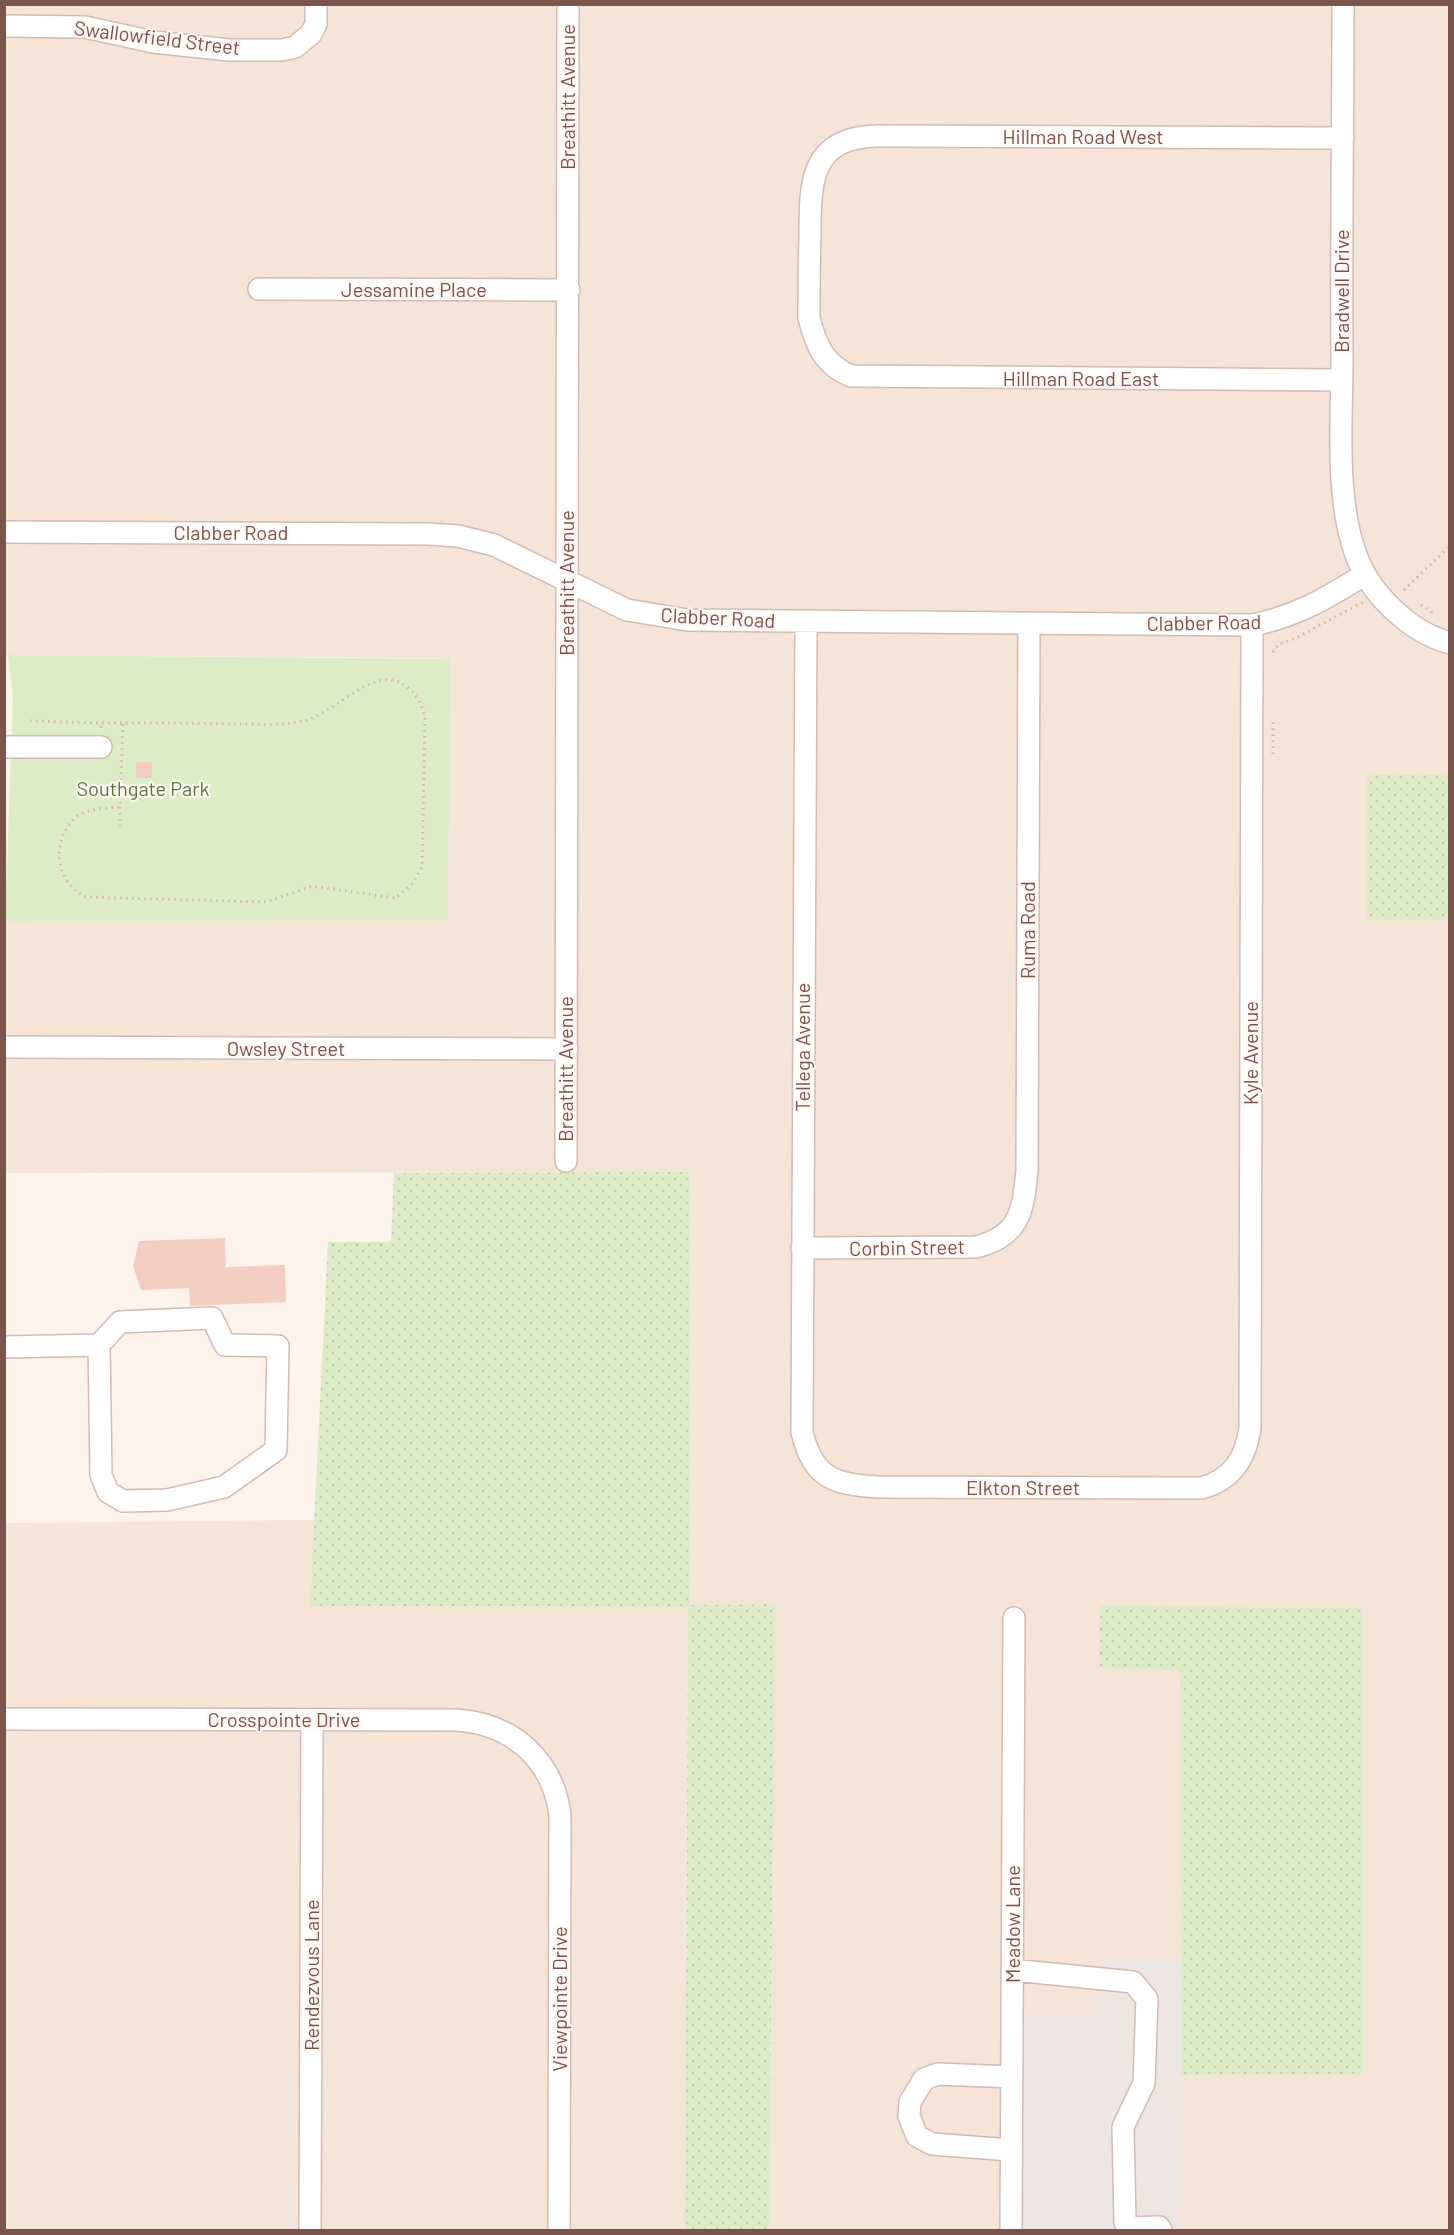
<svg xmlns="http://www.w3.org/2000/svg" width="1454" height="2235" font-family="Barlow,sans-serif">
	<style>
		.residential { fill: #f5e4d8 }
		.industrial { fill: #eee6e3 }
		.grass { fill: url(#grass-dots) }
		.green { fill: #dcecc7 }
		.building { fill: #f3cdc1 }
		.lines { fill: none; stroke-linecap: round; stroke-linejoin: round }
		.minor-casing { stroke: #d3bbb1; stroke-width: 24 }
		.path { stroke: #d9b0a3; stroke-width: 3; stroke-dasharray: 1.5 4.5; stroke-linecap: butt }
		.minor { stroke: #fff; stroke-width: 21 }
		.labels { text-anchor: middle; stroke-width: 4.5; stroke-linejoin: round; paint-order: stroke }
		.street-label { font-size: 20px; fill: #79554c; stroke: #fff7f1 }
		.park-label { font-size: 20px; fill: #597941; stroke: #fff7f1 }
	</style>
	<defs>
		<pattern id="grass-dots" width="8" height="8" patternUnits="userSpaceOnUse" patternTransform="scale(1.5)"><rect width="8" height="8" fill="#dcecc7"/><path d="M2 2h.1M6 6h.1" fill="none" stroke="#c0ccad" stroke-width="1.8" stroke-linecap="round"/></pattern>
	</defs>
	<rect width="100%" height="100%" fill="#fdf3ea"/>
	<!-- residential -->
	<path class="residential" d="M 5,5 L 1449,5 L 1449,775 L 1367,775 L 1367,919 L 1449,920 L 1449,2230 L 1180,2230 L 1181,2075 L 1363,2074 L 1361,1608 L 1100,1607 L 1180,1670 L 1182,1959 L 1099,1960 L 1097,2014 L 1020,2230 L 769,2230 L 775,1604 L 689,1606 L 689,1172 L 5,1173 L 5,1252 L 5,921 L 447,920 L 442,658 L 5,655 Z
		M 315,1520 L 311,1606 L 688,1607 L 685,2230 L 5,2230 L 4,1523 Z"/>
	<!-- industrial -->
	<path class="industrial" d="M 1099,1959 L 1182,1959 L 1180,2230 L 1020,2230 L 1019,2014 L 1097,2014 Z"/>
	<!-- grass -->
	<path class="grass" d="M 1367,775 L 1449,775 L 1449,920 L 1367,920 Z
		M 689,1172 L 689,1605 L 775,1604 L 769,2230 L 685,2230 L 688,1607 L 310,1606 L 328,1242 L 391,1242 L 394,1173 Z
		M 1100,1606 L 1362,1608 L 1363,2074 L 1181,2075 L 1180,1670 L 1100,1668 Z"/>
	<!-- green -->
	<path class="green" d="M 8,655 L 450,659 L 448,920 L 5,921 L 13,697 Z"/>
	<!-- building -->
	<path class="building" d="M 136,762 L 152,762 L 152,778 L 136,778 Z
		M 225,1238 L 226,1267 L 285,1265 L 286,1302 L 190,1306 L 189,1288 L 141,1290 L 133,1266 L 139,1241 Z"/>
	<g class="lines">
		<!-- minor casing -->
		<g class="minor-casing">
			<path id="minor" d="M 1343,4 C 1343,122 1341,240 1342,358 C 1342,420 1335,494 1355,552 C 1368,592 1409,632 1450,643
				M 4,26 L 85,27 L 153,42 L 229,50 L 282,50 L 295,47 L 311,34 L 316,24 L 316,4
				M 259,289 L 569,290
				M 1342,380 L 851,376 C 824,365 816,345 809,318 C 809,291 809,263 810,236 C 810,182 810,137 878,136 L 1343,138
				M 4,532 L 429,534 L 458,536 L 494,545 L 627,610 L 687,620 L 1252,625 C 1295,617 1327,598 1364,575
				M 806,622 L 802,1432 C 813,1479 834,1484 878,1487 L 1201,1488 C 1233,1480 1246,1458 1250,1427 L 1252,625
				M 4,747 L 101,747
				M 4,1047 L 567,1049
				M 566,1161 L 568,4
				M 802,1248 L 976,1247 C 1020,1236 1023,1211 1027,1171 L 1029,623
				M 4,1347 L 99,1345 L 101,1475 L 108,1492 L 123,1501 L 167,1500 L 224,1487 L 276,1450 L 278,1346 L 225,1345 L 212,1318 L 120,1322 L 99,1345
				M 4,1719 L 457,1720 C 513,1724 553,1760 560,1815 L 559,2230
				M 1013,1970 L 1133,1982 L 1147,1999 L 1144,2083 L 1123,2127 L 1125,2222 L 1128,2228 L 1159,2227 L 1161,2230
				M 1011,2150 L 932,2144 L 917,2136 L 909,2116 L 910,2102 L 924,2079 L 938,2074 L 1012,2077
				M 310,2230 L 312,1720
				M 1011,2230 L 1014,1618"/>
		</g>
		<!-- path -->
		<path class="path" d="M 1404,590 L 1450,546
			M 1421,605 L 1435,614
			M 1273,652 L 1279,644 L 1296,638 L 1363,602
			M 30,721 L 101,723
			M 101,728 L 101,723 C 144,723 187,723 230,724 C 254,724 280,726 304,721 C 333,713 364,677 390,680 C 409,682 421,699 425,717 L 422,867 L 412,884 L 396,898 L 312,886 L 266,902 L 85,897 C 56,882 50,841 75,818 C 86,808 107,808 120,807 L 123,723
			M 1273,754 L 1273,718
			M 120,807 L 120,826"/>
		<!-- minor -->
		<use href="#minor" class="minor"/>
	</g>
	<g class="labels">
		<!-- street labels -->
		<g class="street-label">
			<text transform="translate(157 38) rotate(7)" y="7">Swallowfield Street</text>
			<text transform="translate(568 97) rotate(-90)" y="7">Breathitt Avenue</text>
			<text x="1083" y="144">Hillman Road West</text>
			<text x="414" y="297">Jessamine Place</text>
			<text transform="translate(1342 291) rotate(-90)" y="7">Bradwell Drive</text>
			<text x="1081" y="386">Hillman Road East</text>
			<text x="231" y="540">Clabber Road</text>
			<text transform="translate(567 583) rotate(-90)" y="7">Breathitt Avenue</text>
			<text transform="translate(718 618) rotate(3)" y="7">Clabber Road</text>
			<text transform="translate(1204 623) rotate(-1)" y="7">Clabber Road</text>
			<text transform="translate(1028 930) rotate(-90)" y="7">Ruma Road</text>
			<text transform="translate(803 1047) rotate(-90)" y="7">Tellega Avenue</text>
			<text x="286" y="1056">Owsley Street</text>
			<text transform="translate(1251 1053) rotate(-90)" y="7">Kyle Avenue</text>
			<text transform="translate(566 1069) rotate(-90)" y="7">Breathitt Avenue</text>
			<text transform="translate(907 1248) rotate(-1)" y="7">Corbin Street</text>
			<text x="1023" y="1495">Elkton Street</text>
			<text x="284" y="1727">Crosspointe Drive</text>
			<text transform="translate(1013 1924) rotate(-90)" y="7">Meadow Lane</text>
			<text transform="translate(312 1975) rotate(-90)" y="7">Rendezvous Lane</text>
			<text transform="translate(560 1999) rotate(-90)" y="7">Viewpointe Drive</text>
		</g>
		<!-- park labels -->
		<g class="park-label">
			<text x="143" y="796">Southgate Park</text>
		</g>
	</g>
	<!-- border -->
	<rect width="1454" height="2235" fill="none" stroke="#79554c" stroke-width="12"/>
</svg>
